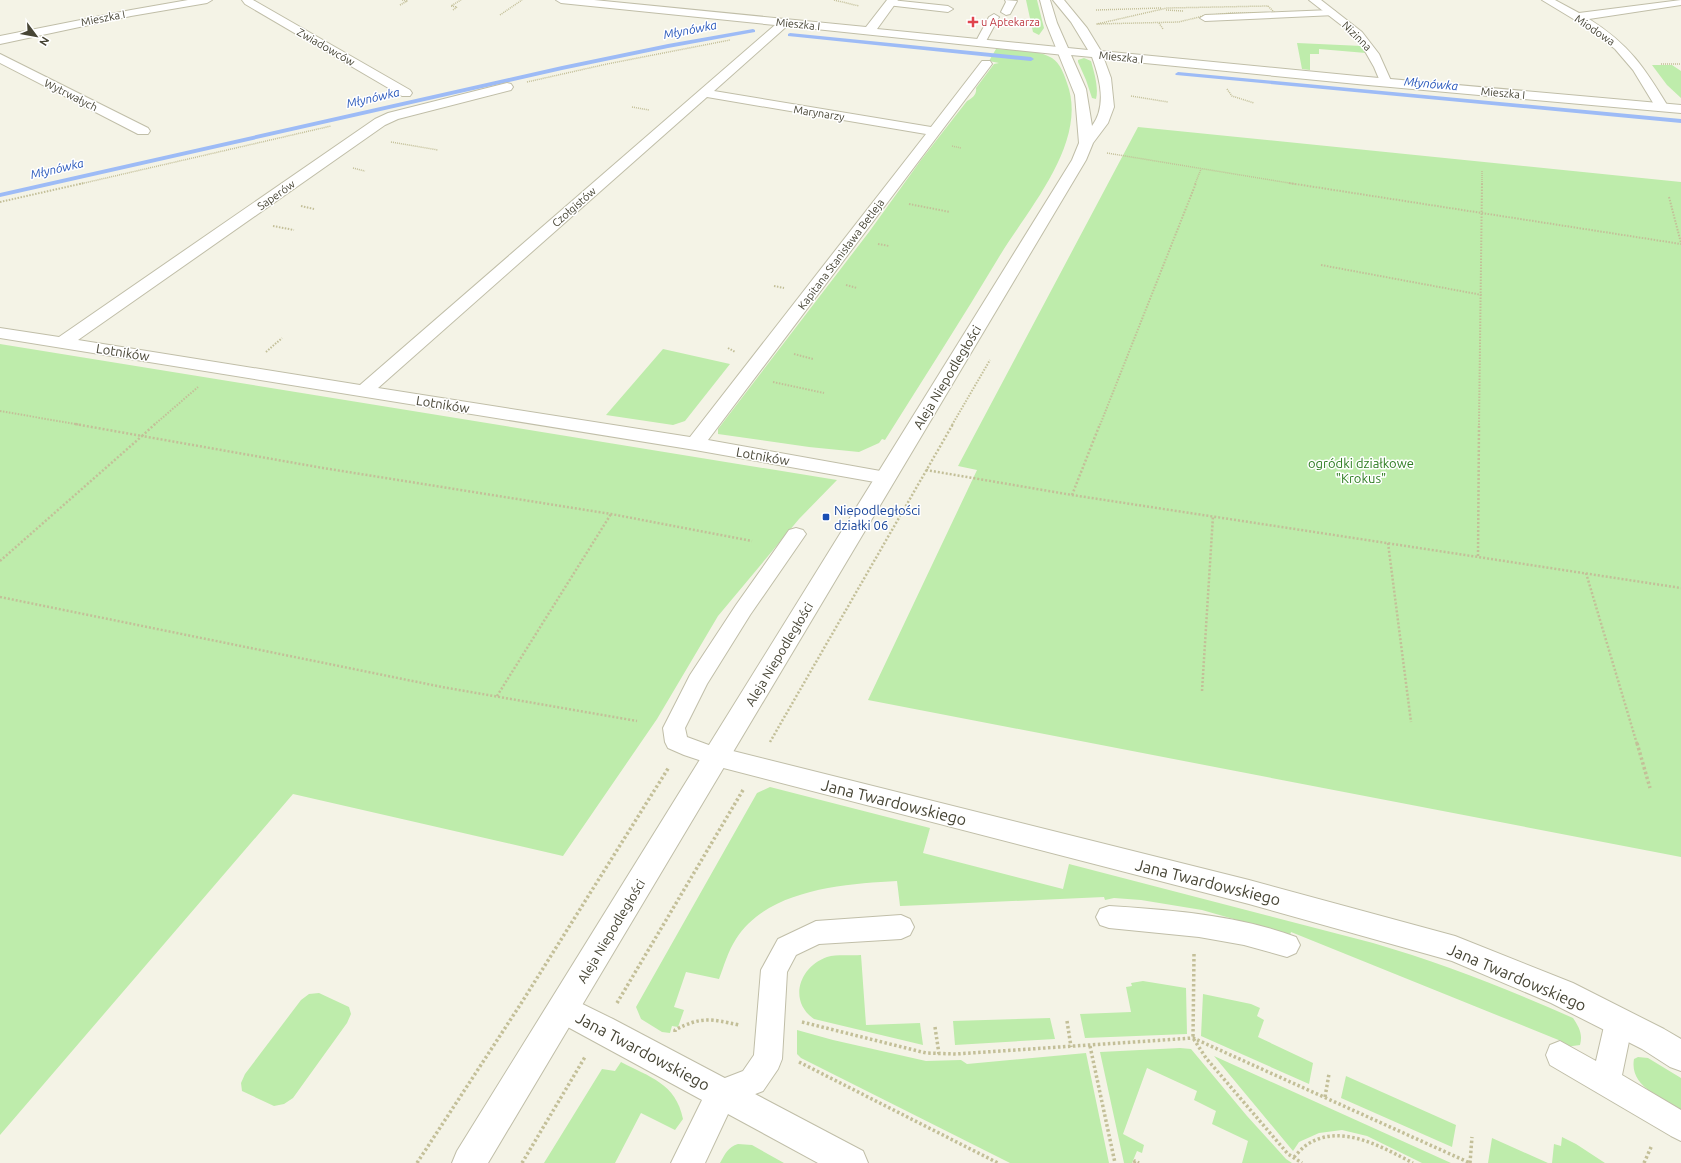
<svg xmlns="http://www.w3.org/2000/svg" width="1681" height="1163" font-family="Ubuntu,sans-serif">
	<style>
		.green { fill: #beecab }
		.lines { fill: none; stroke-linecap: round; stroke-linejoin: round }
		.stream { fill: #9dbbf6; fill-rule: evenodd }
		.service-casing { stroke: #c0bea8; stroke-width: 2 }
		.minor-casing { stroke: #c0bea8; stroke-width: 2 }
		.tertiary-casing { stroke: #c0bea8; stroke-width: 2 }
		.path-far3 { stroke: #c3bf98; stroke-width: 1.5; stroke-dasharray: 1 1; stroke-linecap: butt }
		.path-far2 { stroke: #c3bf98; stroke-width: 2; stroke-dasharray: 1.5 1.5; stroke-linecap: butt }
		.path-far1 { stroke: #c3bf98; stroke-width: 2.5; stroke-dasharray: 2 2; stroke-linecap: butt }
		.path { stroke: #c3bf98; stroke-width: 3.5; stroke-dasharray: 2.5 2.5; stroke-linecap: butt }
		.service { fill: #fff; fill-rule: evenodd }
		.minor { fill: #fff; fill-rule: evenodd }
		.tertiary { fill: #fff; fill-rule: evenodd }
		.health-dot { fill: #e0444e; stroke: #fff; stroke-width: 1.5 }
		.transit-dot { fill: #1a4fb4; stroke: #fff; stroke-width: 1.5 }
		.labels { text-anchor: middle; stroke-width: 3; stroke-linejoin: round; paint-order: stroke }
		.far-street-label { font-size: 11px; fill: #474535; stroke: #fff }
		.far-health-label { font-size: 11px; fill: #be3a42; stroke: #fff; text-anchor: start }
		.far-water-label { font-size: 12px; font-style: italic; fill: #2656bb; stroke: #fff }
		.street-label { font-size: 13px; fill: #474535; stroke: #fff }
		.park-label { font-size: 13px; fill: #2f7e23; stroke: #fff }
		.transit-label { font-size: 13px; fill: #164399; stroke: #fff; text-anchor: start }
		.near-street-label { font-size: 16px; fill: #474535; stroke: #fff }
	</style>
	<rect width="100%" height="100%" fill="#f4f3e6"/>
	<!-- green -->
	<path class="green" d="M 1026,0 L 1037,0 L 1044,28 L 1039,35 L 1033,32 Z
		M 1297,43 L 1362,46 L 1366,53 L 1319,49 L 1319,54 L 1310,54 L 1310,70 L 1302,69 Z
		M 996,49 L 1013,50 L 1013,49 C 1026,51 1041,51 1052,58 C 1060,63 1064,74 1067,83 C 1089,142 1028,209 999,257 C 962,319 923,379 885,440 L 882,439 L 879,443 L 859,452 L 809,447 L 718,434 L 718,429 L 869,232 L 921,160 L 967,101 C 973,98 977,94 976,88 L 994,64 L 999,63 L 989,61 Z
		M 1084,58 L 1091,61 C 1094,72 1099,88 1096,99 L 1092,98 L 1086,80 L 1078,62 L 1078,60 Z
		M 1652,65 L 1672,65 L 1681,71 L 1681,98 L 1667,85 Z
		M 1138,127 L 1681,182 L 1681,857 L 868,700 L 977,470 L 958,466 Z
		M 0,344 L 837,480 L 799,519 L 718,616 L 657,719 L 563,856 L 293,794 L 0,1135 Z
		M 663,349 L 730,364 L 685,421 L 673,425 L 606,415 Z
		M 770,787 L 930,828 L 923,853 L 1063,889 L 1069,864 L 1373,943 C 1442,963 1507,989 1573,1018 C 1579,1027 1583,1034 1580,1045 L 1565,1047 L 1561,1041 L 1291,932 L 1290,935 L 1202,910 L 1141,900 L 1114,898 L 1105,900 L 1104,897 L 901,906 L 900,906 L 897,881 C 844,884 768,889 736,939 C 728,951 724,966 719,979 L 686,972 L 674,1007 L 684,1010 L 678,1027 L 672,1026 L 670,1033 L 662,1032 L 641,1019 L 636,1007 L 757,793 Z
		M 861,955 L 866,1025 L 920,1023 L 923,1045 L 814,1019 C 788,1001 799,967 827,957 C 837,954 851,956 861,955 Z
		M 1143,981 L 1186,988 L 1187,1034 L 1085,1038 L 1080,1014 L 1131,1012 L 1126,987 L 1132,986 L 1131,983 Z
		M 319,993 L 349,1007 L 351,1014 L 347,1023 L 293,1098 L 284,1104 L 274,1106 L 242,1091 L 241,1083 L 245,1074 L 301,1000 L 309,994 Z
		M 1203,994 L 1251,1004 L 1260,1008 L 1257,1016 L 1264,1020 L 1258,1037 L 1313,1063 L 1309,1084 L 1201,1036 Z
		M 1050,1018 L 1055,1039 L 955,1045 L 953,1021 Z
		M 797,1030 L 833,1040 L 926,1061 L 961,1060 L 967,1064 L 1086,1053 L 1109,1163 L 1010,1163 L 801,1058 L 797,1054 Z
		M 1180,1048 L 1191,1049 L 1247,1116 L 1286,1159 L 1292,1163 L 1242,1163 L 1248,1141 L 1212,1124 L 1216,1111 L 1194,1100 L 1197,1091 L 1147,1068 L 1123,1134 L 1144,1145 L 1142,1153 L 1137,1151 L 1132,1163 L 1124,1163 L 1100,1052 Z
		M 1214,1056 L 1451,1163 L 1422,1163 L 1367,1136 L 1342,1130 L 1319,1133 L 1299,1142 L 1293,1151 Z
		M 1638,1057 L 1648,1058 L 1681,1078 L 1681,1110 C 1662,1098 1629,1086 1634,1059 Z
		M 621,1062 C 649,1077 676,1083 683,1119 L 675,1130 L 641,1113 L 615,1163 L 544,1163 L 602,1069 L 615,1071 Z
		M 1346,1076 L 1456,1125 L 1452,1147 L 1341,1098 Z
		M 1562,1137 L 1576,1144 L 1605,1163 L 1552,1163 L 1554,1144 L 1561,1146 Z
		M 1492,1138 L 1548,1163 L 1488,1163 Z
		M 738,1144 L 752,1145 L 784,1163 L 720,1163 C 725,1154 728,1147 738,1144 Z"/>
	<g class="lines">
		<!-- stream -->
		<path class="stream" d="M 753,29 L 755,30 L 755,32 L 668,48 L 562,70 L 0,197 L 0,193 L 562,66 L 668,44 Z
			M 790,33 L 1031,57 L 1034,59 L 1031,61 L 788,36 L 788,34 Z
			M 1178,72 L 1681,119 L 1681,123 L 1176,75 L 1175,74 Z"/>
		<!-- service casing -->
		<g class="service-casing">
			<path id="service" d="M 891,0 L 948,6 L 953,9 L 948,12 L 887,5 L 886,3 Z
				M 1005,0 L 1017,1 L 1010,14 L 1006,15 L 1001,12 L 1006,2 Z
				M 1331,10 L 1335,11 L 1336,13 L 1335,15 L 1205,21 L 1200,18 L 1205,15 Z
				M 994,14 L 999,17 L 985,43 L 980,46 L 976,45 L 975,43 L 989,17 Z
				M 796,528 L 803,530 L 806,534 L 750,615 L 707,684 L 685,728 L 687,737 L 725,751 L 729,757 L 725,763 L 717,766 L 684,755 L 668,748 L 665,742 L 663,728 L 690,675 L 736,605 L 789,530 Z
				M 1109,906 C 1172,910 1237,915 1296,937 L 1300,945 L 1296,953 L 1287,957 L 1244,945 L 1199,937 L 1109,928 L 1100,925 L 1096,917 L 1100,909 Z
				M 901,915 L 910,919 L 914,927 L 910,935 L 901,939 L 819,944 L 796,955 L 787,972 L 782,1059 L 778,1069 L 763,1091 L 722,1107 L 712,1103 L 708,1093 L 712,1083 L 743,1071 L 754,1055 L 761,970 L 778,939 L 816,921 Z
				M 1619,1009 L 1629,1013 L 1633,1022 L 1622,1075 L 1681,1110 L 1681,1141 L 1671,1136 L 1550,1065 L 1546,1055 L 1550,1045 L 1560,1041 L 1596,1061 L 1605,1022 L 1609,1013 Z"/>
		</g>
		<!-- minor casing -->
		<g class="minor-casing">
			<path id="minor" d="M 188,0 L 212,0 L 207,3 L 131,16 L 0,44 L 0,36 L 131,10 Z
				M 242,0 L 253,0 L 410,90 L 412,93 L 410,96 L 402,96 L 245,4 Z
				M 556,0 L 594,0 L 866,27 L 887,0 L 898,0 L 877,29 L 1068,48 L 1070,51 L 1068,54 L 1064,55 L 787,26 L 714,91 L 931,127 L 982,61 L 990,61 L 992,64 L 708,440 L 886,472 L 893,474 L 896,478 L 893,482 L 886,484 L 695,450 L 0,338 L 0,328 L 59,337 L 375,119 L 388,113 L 507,83 L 511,84 L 513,87 L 511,90 L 398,119 L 385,125 L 78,340 L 360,385 L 775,25 L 561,3 ZM 707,97 L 926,134 L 690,437 L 378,388 Z
				M 1309,0 L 1321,0 L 1362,32 L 1379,54 L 1392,83 L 1390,86 L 1382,86 L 1374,67 L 1362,46 L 1345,28 Z
				M 1542,0 L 1555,0 L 1579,13 L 1681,0 L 1681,5 L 1589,19 C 1630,45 1644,67 1669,108 L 1668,111 L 1658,111 L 1633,70 L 1615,49 L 1590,29 Z
				M 0,54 L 148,128 L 150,131 L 148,134 L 138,134 L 0,63 Z
				M 717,747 L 1249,880 L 1455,936 L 1573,983 L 1664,1029 L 1681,1039 L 1681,1071 L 1670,1067 L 1642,1049 L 1551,1003 L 1452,961 L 1249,904 L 708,764 L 704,757 L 708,750 Z
				M 564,995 L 613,1019 L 863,1151 L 868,1163 L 818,1163 L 728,1114 L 705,1163 L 671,1163 L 702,1100 L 553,1019 L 549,1009 L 553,999 Z"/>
		</g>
		<!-- tertiary casing -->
		<g class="tertiary-casing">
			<path id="tertiary" d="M 1040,0 L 1050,0 L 1057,23 L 1068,48 L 1088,50 L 1071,22 L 1053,0 L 1064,0 L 1087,28 L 1101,51 L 1357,76 L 1681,105 L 1681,113 L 1357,84 L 1104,59 L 1111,78 L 1114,107 L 1108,123 L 1093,143 L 1086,160 L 488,1163 L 452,1163 L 457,1151 L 1072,160 L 1079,143 L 1075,95 L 1046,23 ZM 1071,55 L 1092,57 C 1100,79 1107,106 1092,126 L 1086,89 Z"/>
		</g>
		<!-- path-far3 -->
		<path class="path-far3" d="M 834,0 L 859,6
			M 400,5 L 407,1 L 402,0
			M 1268,6 L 1275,13 L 1231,13 L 1203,16 L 1179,22 L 1097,24 L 1167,8 Z
			M 453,10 L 457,7 L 451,6 L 461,0
			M 1096,10 L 1161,8
			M 1166,10 L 1183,11
			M 500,15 L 522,0
			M 1159,23 L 1163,29
			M 1661,64 L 1681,64
			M 527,82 L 607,64 L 730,40
			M 1227,89 L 1232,96 L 1254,103
			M 1131,96 L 1168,102
			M 632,107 L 649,110
			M 391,142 L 438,150
			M 952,146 L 961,148
			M 1107,153 L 1295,184
			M 353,168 L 365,171
			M 80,184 L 331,126
			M 1195,184 L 1201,169
			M 1482,184 L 1482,170"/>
		<!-- path-far2 -->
		<path class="path-far2" d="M 1289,183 L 1681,244
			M 1669,197 L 1681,243
			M 0,202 L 84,183
			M 909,204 L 950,212
			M 301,206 L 314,209
			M 273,226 L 294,230
			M 878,244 L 889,246
			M 1321,265 L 1482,295
			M 846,285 L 857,288
			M 774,286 L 784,288
			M 728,348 L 735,352
			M 266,352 L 282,338
			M 794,354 L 813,359
			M 773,382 L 824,393
			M 0,411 L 81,425
			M 154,425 L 198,387
			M 952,425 L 990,360
			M 1100,425 L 1196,183
			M 1479,425 L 1482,183"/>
		<!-- path-far1 -->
		<path class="path-far1" d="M 75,424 L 142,436 L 155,424
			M 926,470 L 1072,495 L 1681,588
			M 1072,495 L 1100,424
			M 1388,543 L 1411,722
			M 1478,556 L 1479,424
			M 0,561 L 142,436 L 323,468 L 611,514 L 752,541
			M 1586,573 L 1637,744
			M 0,597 L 442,687 L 637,721
			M 1202,691 L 1213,516
			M 497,696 L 611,514
			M 770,742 L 953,424"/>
		<!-- path -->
		<path class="path" d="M 1637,743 L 1650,788
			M 1194,954 L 1193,1038 L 1206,1058 L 1288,1154 L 1302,1163
			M 617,1003 L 743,790
			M 1067,1021 L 1071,1047
			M 802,1022 L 926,1053 L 956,1054 L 1193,1038 L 1470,1163
			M 935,1027 L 939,1054
			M 675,1032 L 675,1030 C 702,1016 711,1019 739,1025
			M 1090,1046 L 1115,1163
			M 799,1062 L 998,1163
			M 1325,1097 L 1329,1074
			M 1294,1157 C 1298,1153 1303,1147 1308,1144 C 1341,1123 1382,1147 1413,1163
			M 417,1163 L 522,1002 L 669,767
			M 522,1163 L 585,1057
			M 1134,1163 L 1135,1161 L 1139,1163
			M 1470,1163 L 1472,1137
			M 1644,1163 L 1652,1145"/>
		<!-- service -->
		<use href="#service" class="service"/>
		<!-- minor -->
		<use href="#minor" class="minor"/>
		<!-- tertiary -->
		<use href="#tertiary" class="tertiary"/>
	</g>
	<!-- markers -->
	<path class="health-dot" d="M971 16h4v4h4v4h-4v4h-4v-4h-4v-4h4z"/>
	<rect class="transit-dot" x="822" y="513" width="8" height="8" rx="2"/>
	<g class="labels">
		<!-- far-street labels -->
		<g class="far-street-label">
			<text transform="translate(103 18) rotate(-11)" y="4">Mieszka I</text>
			<text transform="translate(798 24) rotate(6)" y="4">Mieszka I</text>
			<text transform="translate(1595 30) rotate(34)" y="4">Miodowa</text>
			<text transform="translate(1357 36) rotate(45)" y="4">Nizinna</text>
			<text transform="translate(326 47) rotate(30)" y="4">Zwiadowców</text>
			<text transform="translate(1121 57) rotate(6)" y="4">Mieszka I</text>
			<text transform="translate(1503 93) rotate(5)" y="4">Mieszka I</text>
			<text transform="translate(71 95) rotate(27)" y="4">Wytrwałych</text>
			<text transform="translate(819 113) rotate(9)" y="4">Marynarzy</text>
			<text transform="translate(276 195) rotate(-35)" y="4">Saperów</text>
			<text transform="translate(574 207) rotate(-41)" y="4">Czołgistów</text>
			<text transform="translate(841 254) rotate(-53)" y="4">Kapitana Stanisława Betleja</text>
		</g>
		<!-- far-health labels -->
		<g class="far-health-label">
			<text x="981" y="26">u Aptekarza</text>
		</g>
		<!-- far-water labels -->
		<g class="far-water-label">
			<text transform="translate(690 30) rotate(-11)" y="4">Młynówka</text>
			<text transform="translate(1431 84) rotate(5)" y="4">Młynówka</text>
			<text transform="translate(373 98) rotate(-13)" y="4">Młynówka</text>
			<text transform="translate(57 169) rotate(-13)" y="4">Młynówka</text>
		</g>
		<!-- street labels -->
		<g class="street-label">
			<text transform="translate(123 352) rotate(9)" y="5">Lotników</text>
			<text transform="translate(947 377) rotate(-59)" y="5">Aleja Niepodległości</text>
			<text transform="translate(443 404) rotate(9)" y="5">Lotników</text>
			<text transform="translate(763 456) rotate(10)" y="5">Lotników</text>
			<text transform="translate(779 654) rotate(-59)" y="5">Aleja Niepodległości</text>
			<text transform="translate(611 931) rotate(-59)" y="5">Aleja Niepodległości</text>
		</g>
		<!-- park labels -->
		<g class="park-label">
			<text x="1361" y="468">ogródki działkowe<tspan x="1361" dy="15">"Krokus"</tspan></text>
		</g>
		<!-- transit labels -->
		<g class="transit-label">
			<text x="834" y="515">Niepodległości<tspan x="834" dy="15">działki 06</tspan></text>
		</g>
		<!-- near-street labels -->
		<g class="near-street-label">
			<text transform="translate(894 802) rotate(14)" y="6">Jana Twardowskiego</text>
			<text transform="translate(1208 882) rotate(14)" y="6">Jana Twardowskiego</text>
			<text transform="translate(1517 977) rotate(23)" y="6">Jana Twardowskiego</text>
			<text transform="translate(643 1051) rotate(28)" y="6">Jana Twardowskiego</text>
		</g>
	</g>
	<!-- north arrow -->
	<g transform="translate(36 36) rotate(122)" stroke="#ffffff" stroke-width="3" paint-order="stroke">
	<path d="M0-3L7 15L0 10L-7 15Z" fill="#474535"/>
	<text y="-6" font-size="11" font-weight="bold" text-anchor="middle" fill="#474535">N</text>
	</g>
</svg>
